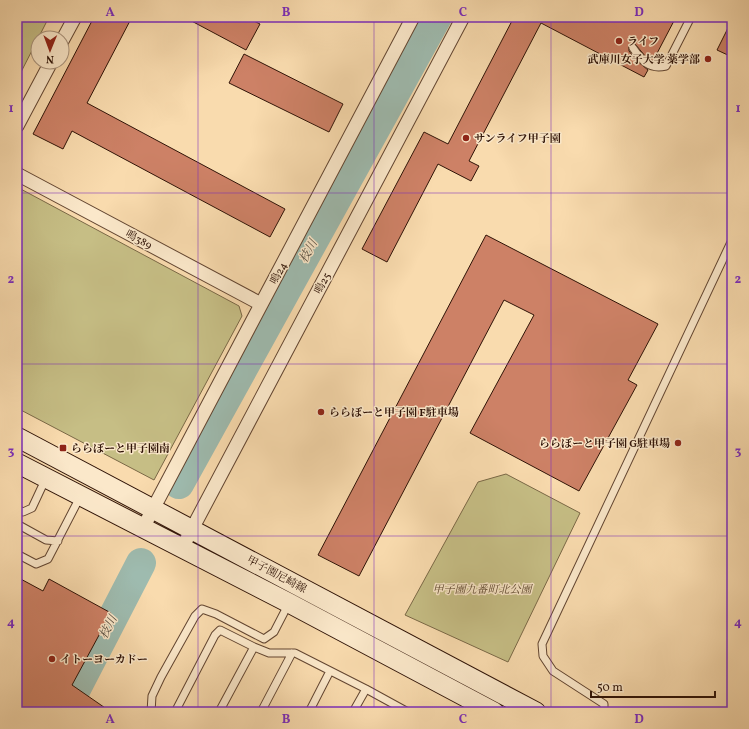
<svg xmlns="http://www.w3.org/2000/svg" width="749" height="729" font-family="Vollkorn,'Noto Serif JP',serif">
	<style>
		.green { fill: #c6be85; stroke: #7a6846 }
		.lines { fill: none; stroke-linecap: round; stroke-linejoin: round }
		.river { stroke: #9ebbaf; stroke-width: 30 }
		.building { fill: #cd8166; stroke: #2f1307 }
		.service-casing { stroke: #624531; stroke-width: 9 }
		.minor-casing { stroke: #624531; stroke-width: 15 }
		.secondary-casing { stroke: #2f1307; stroke-width: 21 }
		.service { stroke: #fbe8ca; stroke-width: 7 }
		.minor { stroke: #fbe8ca; stroke-width: 13 }
		.secondary { stroke: #fbe8ca; stroke-width: 19 }
		.grid { fill: none; stroke: #7b2cbf; stroke-width: 1; stroke-opacity: 0.55 }
		.poi-dot { fill: #8f2418; stroke: #fbe8ca; stroke-width: 1.5 }
		.labels { text-anchor: middle; stroke-width: 3; stroke-linejoin: round; paint-order: stroke }
		.poi-label { font-size: 11px; font-weight: bold; fill: #2f1307; stroke: #fbe8ca; text-anchor: start }
		.street-label { font-size: 11px; fill: #2f1307; stroke: #fbe8ca }
		.park-label { font-size: 11px; font-style: italic; fill: #5c462d; stroke: #fbe8ca }
		.water-label { font-size: 12px; font-style: italic; fill: #564e42; stroke: #fbe8ca }
		.neatline { fill: none; stroke: #7b2cbf; stroke-width: 1.5 }
		.grid-label { font-size: 13px; text-anchor: middle; font-weight: bold; fill: #7b2cbf }
	</style>
	<rect width="100%" height="100%" fill="#f9dbae"/>
	<filter id="stains"><feTurbulence type="fractalNoise" baseFrequency=".005" numOctaves="4"/><feColorMatrix values="0 0 0 0 .2 0 0 0 0 .09 0 0 0 0 .02 0 0 0 .5 -.17"/></filter>
	<radialGradient id="worn" r=".72"><stop offset=".6" stop-color="#630" stop-opacity="0"/><stop offset="1" stop-color="#630" stop-opacity=".3"/></radialGradient>
	<!-- green -->
	<path class="green" d="M 17,17 L 49,17 L 17,80 Z
		M 17,187 L 239,306 L 242,316 L 154,480 L 17,408 Z
		M 506,474 L 580,513 L 508,662 L 405,615 L 478,482 Z"/>
	<g class="lines">
		<!-- river -->
		<path class="river" d="M 179,484 L 437,17
			M 64,712 L 141,563"/>
	</g>
	<!-- building -->
	<path class="building" d="M 94,17 L 132,17 L 87,103 L 285,209 L 270,237 L 72,131 L 63,149 L 33,134 Z
		M 184,17 L 246,17 L 260,24 L 246,50 Z
		M 514,17 L 676,17 L 653,61 L 646,57 L 635,44 L 632,43 L 629,46 L 629,51 L 636,60 L 648,70 L 644,77 L 541,23 L 469,161 L 479,166 L 471,181 L 438,164 L 387,262 L 362,249 L 424,132 L 448,144 Z
		M 732,20 L 732,57 L 717,50 Z
		M 244,54 L 343,104 L 329,132 L 229,83 Z
		M 486,235 L 658,324 L 628,380 L 637,385 L 579,491 L 470,433 L 534,315 L 504,300 L 359,576 L 318,555 Z
		M 17,577 L 43,591 L 49,579 L 111,613 L 72,685 L 111,712 L 17,712 Z"/>
	<g class="lines">
		<!-- service casing -->
		<g class="service-casing">
			<path id="service" d="M 633,48 C 642,61 649,70 666,66 L 691,17
				M 17,509 L 23,512 L 32,508 L 46,478
				M 17,524 L 46,540 L 58,541
				M 17,554 L 36,564 L 48,559 L 80,497
				M 366,689 L 408,712
				M 151,712 L 152,696 L 161,677 L 195,616 L 202,609 L 216,614 L 264,639 L 274,632 L 289,603
				M 175,712 L 215,635 L 220,630 L 254,647 L 269,653 L 295,653 L 366,689 L 353,712
				M 219,712 L 254,647
				M 261,712 L 292,653
				M 309,712 L 330,671
				M 604,712 L 604,704 L 553,671 L 543,656 L 542,644 L 732,240"/>
		</g>
		<!-- minor casing -->
		<g class="minor-casing">
			<path id="minor" d="M 62,41 L 75,17
				M 17,126 L 51,62
				M 17,174 L 261,304
				M 143,528 L 413,17
				M 182,548 L 463,17"/>
		</g>
		<!-- secondary casing -->
		<g class="secondary-casing">
			<path id="secondary" d="M 17,437 L 536,712
				M 17,463 L 289,603 L 494,712"/>
		</g>
		<!-- service -->
		<use href="#service" class="service"/>
		<!-- minor -->
		<use href="#minor" class="minor"/>
		<!-- secondary -->
		<use href="#secondary" class="secondary"/>
	</g>
	<!-- grid -->
	<path class="grid" d="M 198,17 L 198,712M 374,17 L 374,712M 551,17 L 551,712M 17,193 L 732,193M 17,364 L 732,364M 17,536 L 732,536"/>
	<!-- markers -->
	<g class="poi-dot">
		<circle cx="619" cy="41" r="4"/>
		<circle cx="708" cy="59" r="4"/>
		<circle cx="466" cy="138" r="4"/>
		<circle cx="321" cy="412" r="4"/>
		<circle cx="678" cy="443" r="4"/>
		<rect x="59" y="444" width="8" height="8" rx="2"/>
		<circle cx="52" cy="659" r="4"/>
	</g>
	<g class="labels">
		<!-- poi labels -->
		<g class="poi-label">
			<text x="627" y="45">ライフ</text>
			<text x="700" y="63" text-anchor="end">武庫川女子大学 薬学部</text>
			<text x="474" y="142">サンライフ甲子園</text>
			<text x="329" y="416">ららぽーと甲子園 F駐車場</text>
			<text x="670" y="447" text-anchor="end">ららぽーと甲子園 G駐車場</text>
			<text x="71" y="452">ららぽーと甲子園南</text>
			<text x="60" y="663">イトーヨーカドー</text>
		</g>
		<!-- street labels -->
		<g class="street-label">
			<text transform="translate(139 239) rotate(28)" y="4">鳴389</text>
			<text transform="translate(278 273) rotate(-62)" y="4">鳴24</text>
			<text transform="translate(322 283) rotate(-62)" y="4">鳴25</text>
			<text transform="translate(277 574) rotate(28)" y="4">甲子園尼崎線</text>
		</g>
		<!-- park labels -->
		<g class="park-label">
			<text x="482" y="593">甲子園九番町北公園</text>
		</g>
		<!-- water labels -->
		<g class="water-label">
			<text transform="translate(308 251) rotate(-61)" y="4">枝川</text>
			<text transform="translate(108 627) rotate(-63)" y="4">枝川</text>
		</g>
	</g>
	<!-- margin -->
	<rect width="749" height="729" fill="none" stroke="#f9dbae" stroke-width="44"/>
	<!-- north arrow -->
	<g transform="translate(50 50) rotate(181)"><circle r="19" fill="#fbe8ca" stroke="#a9937c"/>
	<path d="M0-3L7 15L0 10L-7 15Z" fill="#8f2418"/>
	<text y="-6" font-size="11" font-weight="bold" text-anchor="middle" fill="#2f1307">N</text>
	</g>
	<!-- scale -->
	<path d="M591 691v6h124v-6" fill="none" stroke="#2f1307" stroke-width="2"/>
	<text x="597" y="691" font-size="12" fill="#2f1307" stroke="#fbe8ca" stroke-width="3" paint-order="stroke">50 m</text>
	<rect x="22" y="22" width="705" height="685" class="neatline"/>
	<g class="grid-label">
		<text x="110" y="16">A</text>
		<text x="286" y="16">B</text>
		<text x="463" y="16">C</text>
		<text x="639" y="16">D</text>
		<text x="11" y="112">1</text>
		<text x="738" y="112">1</text>
		<text x="11" y="283">2</text>
		<text x="738" y="283">2</text>
		<text x="11" y="455">3</text>
		<text x="738" y="455">3</text>
		<text x="11" y="626">4</text>
		<text x="738" y="626">4</text>
		<text x="110" y="723">A</text>
		<text x="286" y="723">B</text>
		<text x="463" y="723">C</text>
		<text x="639" y="723">D</text>
	</g>
	<rect width="100%" height="100%" filter="url(#stains)"/>
	<rect width="100%" height="100%" fill="url(#worn)"/>
</svg>
